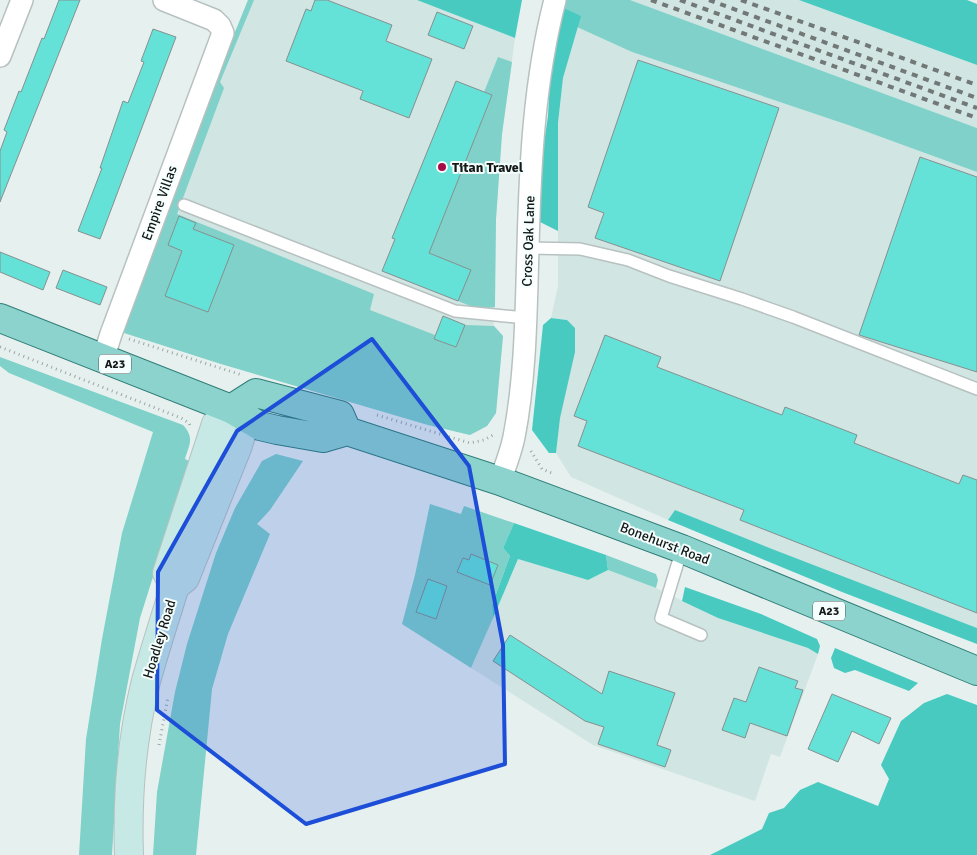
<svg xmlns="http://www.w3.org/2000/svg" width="977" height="855" font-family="Signika,sans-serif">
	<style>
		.built { fill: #d1e5e3 }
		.green { fill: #7fd1c9 }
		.forest { fill: #48cac0 }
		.building { fill: #64e2d8; stroke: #86908f }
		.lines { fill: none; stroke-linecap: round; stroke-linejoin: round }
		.lane-casing { stroke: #b7c2c0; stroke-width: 14 }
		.street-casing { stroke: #b7c2c0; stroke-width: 24 }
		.secondary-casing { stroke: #b7c2c0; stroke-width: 30 }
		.primary-casing { stroke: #317e78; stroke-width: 30 }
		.path { stroke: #9da6a4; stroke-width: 3; stroke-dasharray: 1 4; stroke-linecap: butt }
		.lane { stroke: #fff; stroke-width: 11 }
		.street { stroke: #fff; stroke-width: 21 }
		.secondary { stroke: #c6e9e6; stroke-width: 28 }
		.primary { stroke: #8cd3cd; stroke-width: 28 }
		.rail { stroke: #717876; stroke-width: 4; stroke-dasharray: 6 6; stroke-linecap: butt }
		.marked { fill: #1d4ed8; fill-opacity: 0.2; stroke: #1d4ed8; stroke-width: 4; stroke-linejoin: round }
		.poi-dot { fill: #a50d46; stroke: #f3fefd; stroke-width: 2 }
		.labels { text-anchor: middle; stroke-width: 4; stroke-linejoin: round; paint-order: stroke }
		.shield { fill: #f3fefd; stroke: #575d5c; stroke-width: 1 }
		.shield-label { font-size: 12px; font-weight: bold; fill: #141817 }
		.poi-label { font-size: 14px; font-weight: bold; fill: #141817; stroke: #f3fefd; text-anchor: start }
		.street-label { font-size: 14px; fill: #141817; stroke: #f3fefd }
	</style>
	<rect width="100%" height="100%" fill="#e6f1ef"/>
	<!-- built -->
	<path class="built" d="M 248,0 L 417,0 L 515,38 L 502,134 L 496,219 L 494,326 L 503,336 L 496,413 L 487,426 L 470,435 L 428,425 L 221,364 L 121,332 Z
		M 630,0 L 799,0 L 977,65 L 977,128 Z
		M 577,27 L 632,52 L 851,126 L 977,172 L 977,628 L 772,550 L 675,510 L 668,520 L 571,477 L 556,453 L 567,320 L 551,318 L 558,286 L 558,123 L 563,78 Z
		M 518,559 L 588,580 L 608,570 L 656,588 L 718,618 L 808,648 L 818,654 L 780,757 L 771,754 L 755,801 L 593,745 L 471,668 Z"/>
	<!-- green -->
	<path class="green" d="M 248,0 L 254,0 L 220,82 L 224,88 L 177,214 L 374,294 L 370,310 L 435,335 L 434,339 L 456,347 L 465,325 L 494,326 L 503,336 L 496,413 L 487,426 L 470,435 L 428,425 L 221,364 L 121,332 L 204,108 Z
		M 562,0 L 630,0 L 977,128 L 977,172 L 851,126 L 632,52 L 577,27 L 580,16 L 560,6 Z
		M 498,57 L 512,62 L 502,134 L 496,219 L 495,307 L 478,309 L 458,301 L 470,270 L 429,253 L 492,95 L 484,92 Z
		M 0,357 L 183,425 C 195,438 189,445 185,459 L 189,461 L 186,472 L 140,618 L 120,724 L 112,855 L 79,855 L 86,739 L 102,639 L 122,533 L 153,432 L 9,373 L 0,366 Z
		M 276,454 L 303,461 L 270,510 L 257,524 L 270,534 L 228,634 L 212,689 L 196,855 L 153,855 L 157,792 L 175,692 L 187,644 L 216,553 L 235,508 L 262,461 Z
		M 430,504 L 461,514 L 464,506 L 514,523 L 503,548 L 510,556 L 492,605 L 493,618 L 471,668 L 402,624 L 415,575 Z
		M 606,555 L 656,574 L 658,580 L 656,588 L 608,570 Z"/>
	<!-- forest -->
	<path class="forest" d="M 417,0 L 522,0 L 515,38 Z
		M 799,0 L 967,0 L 977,4 L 977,65 Z
		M 560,6 L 581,16 L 563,78 L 558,123 L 558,231 L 540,222 L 537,189 L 548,116 L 551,59 Z
		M 551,318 L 567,320 L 575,328 L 575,352 L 560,418 L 556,453 L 549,453 L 532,430 L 543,325 Z
		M 675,510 L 772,549 L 977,628 L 977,644 L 842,592 L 668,520 Z
		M 514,523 L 606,555 L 608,570 L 588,580 L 518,559 L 493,618 L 492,605 L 510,556 L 503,548 Z
		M 685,587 L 761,614 L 817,639 L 820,646 L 818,654 L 808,648 L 718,618 L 682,601 Z
		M 835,648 L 918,683 L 909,691 L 855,670 L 845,673 L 834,668 L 831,658 Z
		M 947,694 L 977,705 L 977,855 L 710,855 L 762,829 L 769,813 L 784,808 L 800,790 L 818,782 L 878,806 L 889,779 L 881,765 L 901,721 L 924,703 Z"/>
	<!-- building -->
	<path class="building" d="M 59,0 L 80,0 L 0,202 L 0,151 L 7,132 L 4,130 L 19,91 L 21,92 L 42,38 L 44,39 Z
		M 315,0 L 327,0 L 392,25 L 386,41 L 432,59 L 409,118 L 360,99 L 363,91 L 286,61 L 306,9 L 311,11 Z
		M 437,12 L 473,26 L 464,49 L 428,35 Z
		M 153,29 L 176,37 L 100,239 L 78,231 L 102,168 L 100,168 L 123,101 L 128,103 L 144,62 L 141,61 Z
		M 638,60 L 779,108 L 720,281 L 595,238 L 604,213 L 588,207 Z
		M 456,81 L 492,95 L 429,253 L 471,270 L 458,301 L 382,271 L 395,239 L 392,238 Z
		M 920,157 L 977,177 L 977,372 L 859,335 Z
		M 179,216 L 196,223 L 193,229 L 234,245 L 208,312 L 165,296 L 182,251 L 168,245 Z
		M 0,252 L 50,272 L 43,290 L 0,272 Z
		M 63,270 L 107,287 L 100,305 L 56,288 Z
		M 443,316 L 465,325 L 456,347 L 434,339 Z
		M 605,335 L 661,357 L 657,367 L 782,415 L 785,407 L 857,435 L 854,443 L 959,484 L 963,475 L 977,480 L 977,613 L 740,520 L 744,510 L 578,446 L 587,421 L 574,416 Z
		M 471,554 L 498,565 L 490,585 L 457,572 L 463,558 L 469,560 Z
		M 428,579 L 447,586 L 436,619 L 416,612 Z
		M 510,635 L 602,694 L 609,671 L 675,693 L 657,745 L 671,750 L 665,767 L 598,744 L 604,727 L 585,721 L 493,661 Z
		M 759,667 L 798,681 L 795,688 L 803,690 L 787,736 L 750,723 L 745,738 L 722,730 L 734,698 L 746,702 Z
		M 832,694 L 891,718 L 879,744 L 852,731 L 838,762 L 808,749 Z"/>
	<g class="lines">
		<!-- lane casing -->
		<g class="lane-casing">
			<path id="lane" d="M 184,205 L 455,311 L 526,318
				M 528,248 L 580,249 L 628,260 L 669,276 L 742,299 L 793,317 L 977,389
				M 682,549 L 661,618 L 701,635"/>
		</g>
		<!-- street casing -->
		<g class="street-casing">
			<path id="street" d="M 0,56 L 22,0
				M 103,359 L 111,334 L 223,33 L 220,26 L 214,20 L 164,0
				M 500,481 C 505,467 511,452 514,437 C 526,375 526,311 528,248 C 530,165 534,81 555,0"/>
		</g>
		<!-- secondary casing -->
		<g class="secondary-casing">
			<path id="secondary" d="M 129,855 C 127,798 132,737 146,681 C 155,649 165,618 175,586 L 167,573 L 216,424 L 231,409 L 243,429 L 237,448 L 185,578 L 175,586"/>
		</g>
		<!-- primary casing -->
		<g class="primary-casing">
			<path id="primary" d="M 0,318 L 231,409 L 260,426 L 277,430 L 323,438 L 347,431 L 500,481 L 682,549 L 977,671
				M 231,409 L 256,393 L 340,415 L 347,431"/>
		</g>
		<!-- path -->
		<path class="path" d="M 129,339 L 242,375
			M 0,347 L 181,418 L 189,423 L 191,428
			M 377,415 L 470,443 L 484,440 L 495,434
			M 531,451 L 542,469 L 554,474
			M 159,745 L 168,697"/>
		<!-- lane -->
		<use href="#lane" class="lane"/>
		<!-- street -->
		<use href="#street" class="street"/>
		<!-- secondary -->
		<use href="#secondary" class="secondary"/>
		<!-- primary -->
		<use href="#primary" class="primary"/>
		<!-- rail -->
		<path class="rail" d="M 651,0 L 977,118
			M 680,0 L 977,108
			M 709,0 L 977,98
			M 741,0 L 977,85"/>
	</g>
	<!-- marked area -->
	<path class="marked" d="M 372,339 L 469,466 L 503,645 L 505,764 L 306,824 L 157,710 L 158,572 L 237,431 Z"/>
	<!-- markers -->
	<circle class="poi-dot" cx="442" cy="167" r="5"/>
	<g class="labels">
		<!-- shield labels -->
		<g class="shield">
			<rect x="99" y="354.5" width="32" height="19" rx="4"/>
			<rect x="813" y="601.5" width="32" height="19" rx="4"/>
		</g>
		<g class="shield-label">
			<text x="115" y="368">A23</text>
			<text x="829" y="615">A23</text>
		</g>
		<!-- poi labels -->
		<g class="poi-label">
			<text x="452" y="172">Titan Travel</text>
		</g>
		<!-- street labels -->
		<g class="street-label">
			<text transform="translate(159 203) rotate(-70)" y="5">Empire Villas</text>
			<text transform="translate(528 241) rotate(-88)" y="5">Cross Oak Lane</text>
			<text transform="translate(665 543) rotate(21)" y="5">Bonehurst Road</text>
			<text transform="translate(159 639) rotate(-73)" y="5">Hoadley Road</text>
		</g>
	</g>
</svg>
